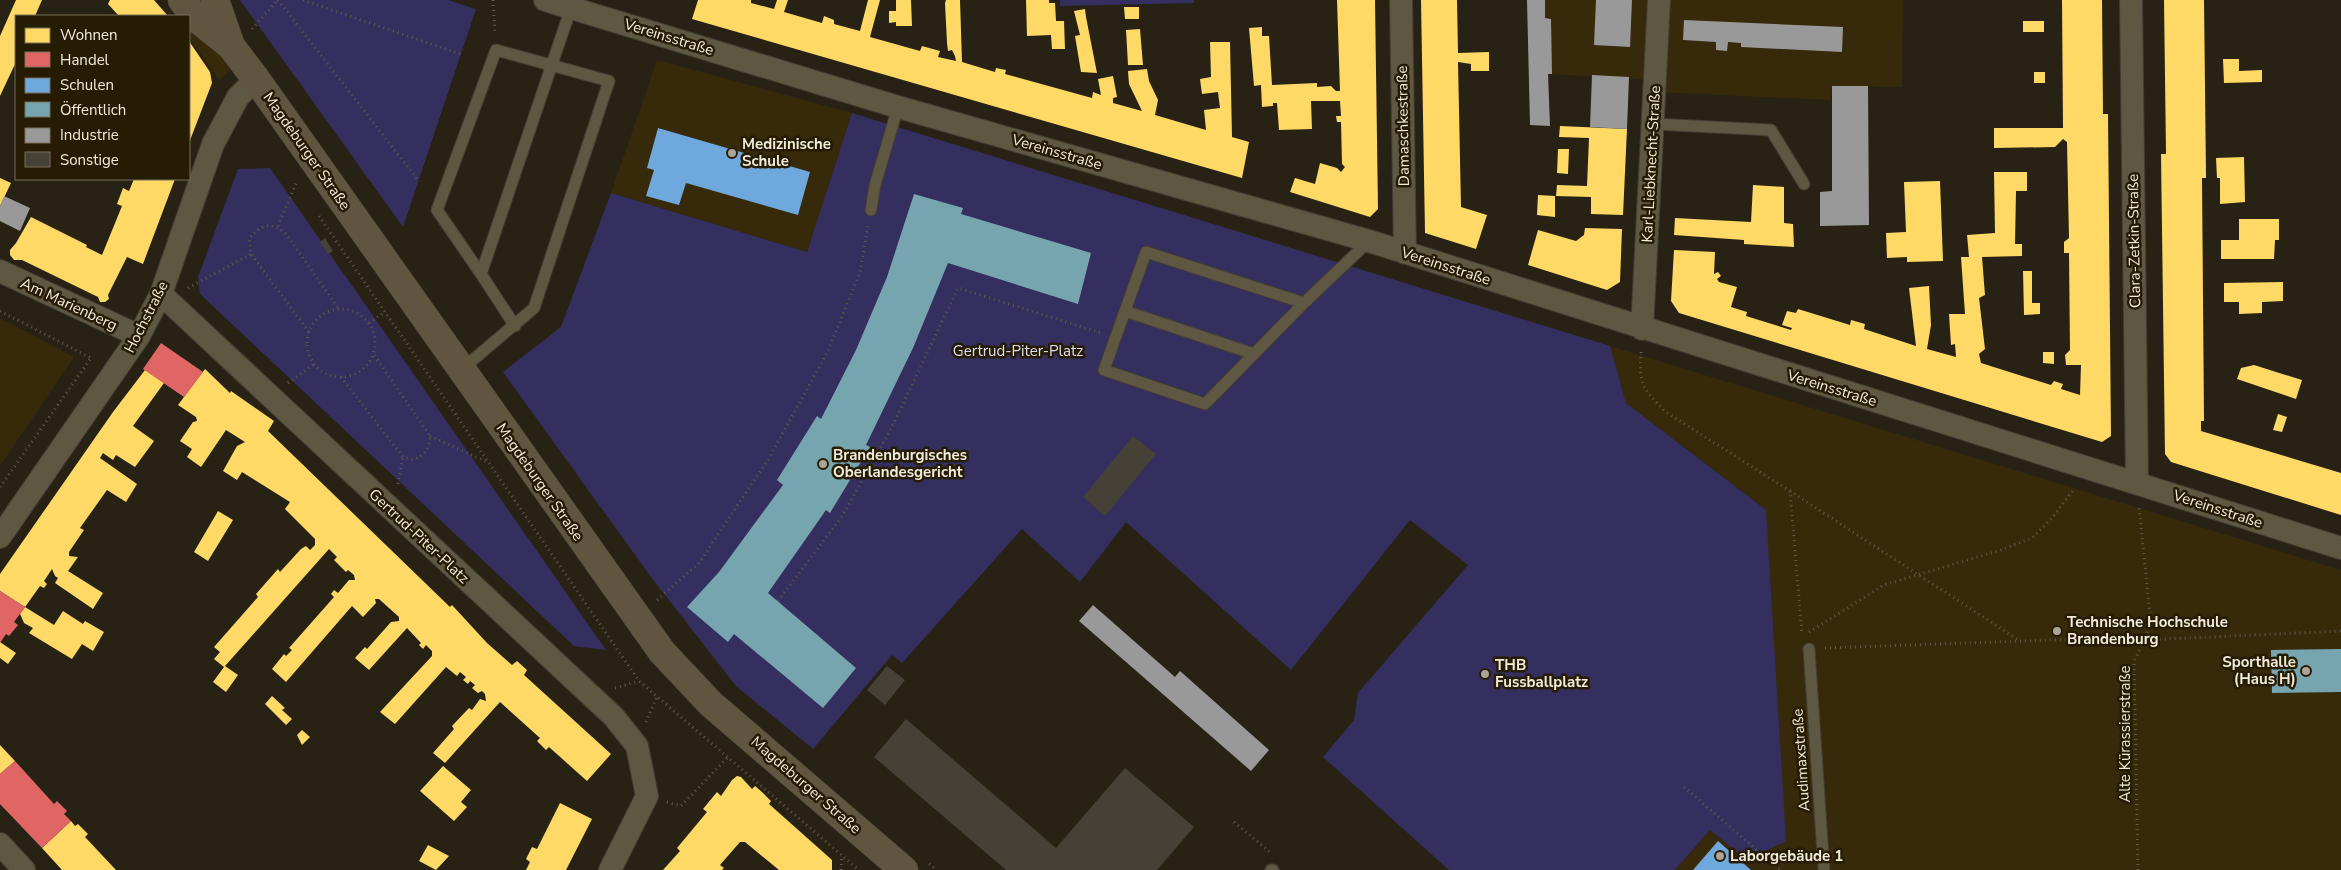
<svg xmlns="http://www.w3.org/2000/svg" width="2341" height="870" font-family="'Nunito Sans',sans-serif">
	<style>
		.built { fill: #372a0b }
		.green { fill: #342f5f }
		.homes { fill: #ffd966 }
		.shops { fill: #e06666 }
		.schools { fill: #6fa8dc }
		.public { fill: #76a5af }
		.industry { fill: #999 }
		.building { fill: #454136 }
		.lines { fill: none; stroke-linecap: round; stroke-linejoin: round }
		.lane-casing { stroke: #433d33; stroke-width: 13 }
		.street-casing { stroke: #433d33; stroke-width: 24 }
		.secondary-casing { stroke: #433d33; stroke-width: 29 }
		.path { stroke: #615a4b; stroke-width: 3; stroke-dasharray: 1 4; stroke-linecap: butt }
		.lane { stroke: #5e5742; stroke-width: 11 }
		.street { stroke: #5e5742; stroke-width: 22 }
		.secondary { stroke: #605640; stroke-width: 28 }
		.tram { stroke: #5e5747; stroke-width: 1 }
		.poi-dot { fill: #aca597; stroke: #261c04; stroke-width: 2 }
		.labels { text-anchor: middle; stroke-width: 5; stroke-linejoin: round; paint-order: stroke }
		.street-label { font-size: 15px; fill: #f3ecdd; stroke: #261c04 }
		.poi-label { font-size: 15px; font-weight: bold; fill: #f3ecdd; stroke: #261c04; text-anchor: start }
		.park-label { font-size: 15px; fill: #dedef6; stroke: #261c04 }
	</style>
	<rect width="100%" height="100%" fill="#282215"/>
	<!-- built -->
	<path class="built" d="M 1527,0 L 1903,0 L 1902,87 L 1832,86 L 1831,100 L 1655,92 L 1655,80 L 1529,73 Z
		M 189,18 L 231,69 L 219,80 L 189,37 Z
		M 657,60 L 852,113 L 807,252 L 611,193 Z
		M 0,318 L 74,357 L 0,466 Z
		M 1610,346 L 2341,570 L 2341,870 L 1675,870 L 1711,829 L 1766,510 L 1626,403 Z"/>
	<!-- green -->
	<path class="green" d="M 240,0 L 448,0 L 476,9 L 403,227 Z
		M 1060,0 L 1194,0 L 1194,3 L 1060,6 Z
		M 852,113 L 1610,346 L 1626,403 L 1766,510 L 1786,841 L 1747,860 L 1710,830 L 1675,870 L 1449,870 L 1323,757 L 1354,720 L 1358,693 L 1468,565 L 1410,520 L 1291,670 L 1126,522 L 1080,582 L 1022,529 L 902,663 L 892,655 L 813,749 L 736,686 L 651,577 L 503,372 L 561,327 L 611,193 L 807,252 Z
		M 270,168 L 606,650 L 574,646 L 200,294 L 198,277 L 238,169 Z"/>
	<!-- homes -->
	<path class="homes" d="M 16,0 L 42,0 L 35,16 L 16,16 L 16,62 L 0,96 L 0,36 Z
		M 110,0 L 154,0 L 168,16 L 119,16 L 108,4 Z
		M 698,0 L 751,0 L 751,3 L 774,9 L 777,0 L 788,0 L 784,12 L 822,23 L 824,16 L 834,20 L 834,24 L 860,31 L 868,0 L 880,0 L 870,37 L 920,51 L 922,46 L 940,51 L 938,57 L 956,61 L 955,56 L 952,50 L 948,51 L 947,43 L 945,3 L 946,0 L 960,0 L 962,62 L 995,72 L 996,68 L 1006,70 L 1005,74 L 1092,98 L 1093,92 L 1101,95 L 1098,79 L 1113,76 L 1117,97 L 1113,98 L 1113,103 L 1142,111 L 1129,84 L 1128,71 L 1147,69 L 1149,81 L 1158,100 L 1155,115 L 1206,130 L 1204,110 L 1220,108 L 1218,92 L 1202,94 L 1200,79 L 1211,77 L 1210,42 L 1230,42 L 1232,137 L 1249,142 L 1242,178 L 692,19 Z
		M 896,0 L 911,0 L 912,26 L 896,26 L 896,22 L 889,23 L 889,11 L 896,11 Z
		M 1026,0 L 1049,0 L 1049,3 L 1055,3 L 1056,21 L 1064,21 L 1065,49 L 1052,49 L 1051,35 L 1027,36 Z
		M 1337,0 L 1375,0 L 1378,209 L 1370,217 L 1290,192 L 1295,178 L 1315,184 L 1320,163 L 1337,168 L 1341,172 L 1345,167 L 1342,164 L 1341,122 L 1337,122 L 1336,116 L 1341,116 L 1340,101 L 1311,101 L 1312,129 L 1279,130 L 1277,103 L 1273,103 L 1273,106 L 1262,107 L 1261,85 L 1254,86 L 1249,28 L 1262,27 L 1262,36 L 1269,36 L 1272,85 L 1317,83 L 1317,87 L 1331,86 L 1336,91 L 1340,91 Z
		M 1421,0 L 1457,0 L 1458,53 L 1489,52 L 1489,71 L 1471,71 L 1471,64 L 1458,62 L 1461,207 L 1487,215 L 1476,249 L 1425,233 Z
		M 2062,0 L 2102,0 L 2103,114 L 2108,114 L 2111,436 L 2102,442 L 1679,313 L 1671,301 L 1674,250 L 1715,252 L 1714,274 L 1718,272 L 1721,276 L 1717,279 L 1719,282 L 1737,287 L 1731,307 L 1747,312 L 1746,316 L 1791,330 L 1792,328 L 1782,325 L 1787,311 L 1796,313 L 1798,309 L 1850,325 L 1851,320 L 1865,324 L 1864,329 L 1916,346 L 1909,288 L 1929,286 L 1931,325 L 1927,349 L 1956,357 L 1955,344 L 1951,345 L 1949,314 L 1965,314 L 1961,257 L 1969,257 L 1967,235 L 1995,233 L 1994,172 L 2027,172 L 2027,191 L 2016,191 L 2015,244 L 2022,244 L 2022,256 L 1982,257 L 1985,295 L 1979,298 L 1985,349 L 1979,354 L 1981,363 L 2051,385 L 2054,381 L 2063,384 L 2061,389 L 2080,395 L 2081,365 L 2066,365 L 2065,355 L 2070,350 L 2069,253 L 2064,253 L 2064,242 L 2069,238 L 2067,142 L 2063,139 L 2055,147 L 1994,148 L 1994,128 L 2063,128 Z
		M 2164,0 L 2204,0 L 2206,178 L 2202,178 L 2204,421 L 2201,421 L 2201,431 L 2341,473 L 2341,515 L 2171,462 L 2165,454 L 2161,154 L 2166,154 Z
		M 1124,7 L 1139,7 L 1139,19 L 1125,19 Z
		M 1085,9 L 1086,17 L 1097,73 L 1081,72 L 1075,36 L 1080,35 L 1074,11 Z
		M 2023,21 L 2044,21 L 2044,32 L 2023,32 Z
		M 1140,29 L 1143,65 L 1128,65 L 1126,30 Z
		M 189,41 L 210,72 L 212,83 L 189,143 Z
		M 2223,59 L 2239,59 L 2239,71 L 2262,70 L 2262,82 L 2224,83 Z
		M 2034,72 L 2045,72 L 2045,83 L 2034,83 Z
		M 1560,126 L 1627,129 L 1623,215 L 1591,214 L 1591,197 L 1556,196 L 1557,185 L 1587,186 L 1589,138 L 1559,137 Z
		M 1558,149 L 1569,149 L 1568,174 L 1557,173 Z
		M 2244,157 L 2245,202 L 2220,204 L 2220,178 L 2217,178 L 2216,158 Z
		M 0,178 L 11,183 L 0,206 Z
		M 134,179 L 175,179 L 143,264 L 127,257 L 108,295 L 109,299 L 105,302 L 100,302 L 98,297 L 22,260 L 14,260 L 10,255 L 10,250 L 16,243 L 31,217 L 87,245 L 86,247 L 102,255 L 122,206 L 117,204 L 123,188 L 129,191 Z
		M 1940,181 L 1943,261 L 1907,262 L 1907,257 L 1887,258 L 1886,233 L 1906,232 L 1904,182 Z
		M 1753,185 L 1784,187 L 1784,223 L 1793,224 L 1794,247 L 1744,244 L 1744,240 L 1674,235 L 1675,218 L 1751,222 Z
		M 1538,195 L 1555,196 L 1555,217 L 1537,215 Z
		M 2239,219 L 2279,219 L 2279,240 L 2275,240 L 2274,259 L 2221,259 L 2221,240 L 2239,240 Z
		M 1585,228 L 1622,229 L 1620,282 L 1607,290 L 1528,265 L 1538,230 L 1576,241 L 1584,235 Z
		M 2023,271 L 2032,271 L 2032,303 L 2040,303 L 2040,314 L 2024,315 Z
		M 2283,282 L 2283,301 L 2262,302 L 2262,313 L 2239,314 L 2239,302 L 2224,302 L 2224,283 Z
		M 2043,352 L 2054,352 L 2054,364 L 2043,363 Z
		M 2254,365 L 2302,380 L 2296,399 L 2237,379 L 2241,368 Z
		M 205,369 L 230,393 L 231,391 L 274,421 L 268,431 L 450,607 L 452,605 L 487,643 L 512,665 L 517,661 L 527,670 L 524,675 L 611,754 L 587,781 L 549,747 L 546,750 L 537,741 L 540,738 L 500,702 L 445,763 L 433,753 L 454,729 L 452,726 L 469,708 L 472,710 L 480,699 L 486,701 L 485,694 L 482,691 L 478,693 L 472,688 L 475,685 L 470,681 L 468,684 L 463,680 L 466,677 L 460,672 L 457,676 L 446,667 L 395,724 L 380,712 L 432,656 L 432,651 L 426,645 L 423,649 L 419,645 L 421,643 L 407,628 L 369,670 L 355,658 L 365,647 L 367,649 L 391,622 L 399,621 L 399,617 L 379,599 L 375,599 L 376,603 L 363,617 L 352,606 L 286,682 L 272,669 L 284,654 L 286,656 L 292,650 L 289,648 L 334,597 L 331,594 L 334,590 L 338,593 L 349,580 L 355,580 L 354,575 L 348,570 L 346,572 L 334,560 L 337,557 L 329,549 L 225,666 L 238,675 L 226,692 L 213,682 L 224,667 L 214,659 L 220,652 L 214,647 L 258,597 L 256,594 L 278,569 L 280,572 L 301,549 L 306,546 L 310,550 L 315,545 L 315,539 L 285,509 L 290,502 L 242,472 L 237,480 L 223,471 L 237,446 L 245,442 L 226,430 L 201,467 L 187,457 L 192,449 L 180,441 L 193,422 L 197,421 L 196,417 L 178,405 Z
		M 145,370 L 164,383 L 133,426 L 154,441 L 135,467 L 116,455 L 113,460 L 103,453 L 100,458 L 137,484 L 126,502 L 107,490 L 80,528 L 84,530 L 69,552 L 69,556 L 78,557 L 68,571 L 103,593 L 93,609 L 55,583 L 58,578 L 55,576 L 52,569 L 44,581 L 47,584 L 44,588 L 40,586 L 25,607 L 0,591 L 0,574 L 113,412 Z
		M 2278,414 L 2287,417 L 2282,432 L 2273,430 Z
		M 218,511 L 233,520 L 208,561 L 194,552 Z
		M 25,607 L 54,625 L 63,611 L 83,624 L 85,621 L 104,632 L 93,651 L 82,644 L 72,659 L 29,633 L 33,628 L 24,623 L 20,614 Z
		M 0,642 L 16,653 L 8,664 L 0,658 Z
		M 272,696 L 285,708 L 282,710 L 292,719 L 286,725 L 265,704 Z
		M 302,730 L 310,737 L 302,745 L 297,735 Z
		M 0,745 L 15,761 L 0,774 Z
		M 443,766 L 471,790 L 461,802 L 467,807 L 454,821 L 420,791 Z
		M 737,776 L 741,777 L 752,789 L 755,786 L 762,792 L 771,801 L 769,804 L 832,860 L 832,870 L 779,870 L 745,842 L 740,842 L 720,865 L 724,868 L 722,870 L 663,870 L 680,851 L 677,848 L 707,812 L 703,809 L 717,792 L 721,796 L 732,780 Z
		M 560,803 L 592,819 L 566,870 L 526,870 L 530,862 L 526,859 L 532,847 L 537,849 Z
		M 71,821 L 75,826 L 78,824 L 88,834 L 85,837 L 116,870 L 62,870 L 42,848 Z
		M 428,845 L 449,856 L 436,870 L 419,861 Z"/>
	<!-- shops -->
	<path class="shops" d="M 161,343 L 203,372 L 184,397 L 143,369 Z
		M 0,591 L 25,607 L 14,622 L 18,625 L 9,636 L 6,634 L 0,643 Z
		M 15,761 L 54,804 L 57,801 L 67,811 L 64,814 L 71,821 L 42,848 L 0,804 L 0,774 Z"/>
	<!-- schools -->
	<path class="schools" d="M 658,128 L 810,172 L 798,215 L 686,183 L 679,205 L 646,196 L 654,170 L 647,168 Z
		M 1718,841 L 1751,870 L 1693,870 Z"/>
	<!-- public -->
	<path class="public" d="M 914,194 L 963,208 L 961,214 L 1091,253 L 1078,304 L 948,263 L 913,348 L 866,445 L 870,447 L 830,513 L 826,510 L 768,593 L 856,668 L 823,708 L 734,634 L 728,642 L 687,607 L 719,572 L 783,485 L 777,480 L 817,416 L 821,419 L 856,350 L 887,277 Z
		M 2341,649 L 2341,692 L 2272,693 L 2271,650 Z"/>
	<!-- industry -->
	<path class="industry" d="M 1527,0 L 1545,0 L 1545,18 L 1551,19 L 1552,74 L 1548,74 L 1550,126 L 1530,125 Z
		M 1596,0 L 1632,0 L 1630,47 L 1594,45 Z
		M 1684,20 L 1843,27 L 1842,52 L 1741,47 L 1741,43 L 1728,42 L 1727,51 L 1716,50 L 1716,42 L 1683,40 Z
		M 1592,75 L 1629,77 L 1627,129 L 1590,127 Z
		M 1832,86 L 1868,86 L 1869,225 L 1820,226 L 1820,192 L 1832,191 Z
		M 4,196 L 30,208 L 20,231 L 0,221 L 0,206 Z
		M 1093,605 L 1175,677 L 1180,671 L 1269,750 L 1251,771 L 1079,621 Z"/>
	<!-- building -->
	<path class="building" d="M 325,238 L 333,251 L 328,254 L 320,242 Z
		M 1133,436 L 1156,454 L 1105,516 L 1083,497 Z
		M 887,666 L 905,680 L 885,705 L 867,690 Z
		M 906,719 L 1056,848 L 1125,768 L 1194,827 L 1157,870 L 1006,870 L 874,757 Z"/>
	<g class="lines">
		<!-- lane casing -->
		<g class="lane-casing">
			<path id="lane" d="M 1654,124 L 1771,130 L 1804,184
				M 871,210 L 875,185 L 898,107
				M 1304,303 L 1146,252 L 1104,370 L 1205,404 L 1304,303 L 1369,241
				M 1125,311 L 1254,354
				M 515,326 L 481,274 L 571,8
				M 461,370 L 534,308 L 609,81 L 496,50 L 437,210 L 481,274
				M 1809,649 L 1824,870
				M 1271,870 L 1273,870"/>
		</g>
		<!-- street casing -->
		<g class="street-casing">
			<path id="street" d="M 545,0 L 898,107 L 1369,241 L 2341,548
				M 1401,0 L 1405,253
				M 2131,0 L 2137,483
				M 0,271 L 139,336
				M 161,294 L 614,717 L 637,746 L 647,796 L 610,870
				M 1642,329 L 1659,0
				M 0,537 L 139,336 L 161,294 L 213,144 L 238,97 L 256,79
				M 0,844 L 24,870"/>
		</g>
		<!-- secondary casing -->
		<g class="secondary-casing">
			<path id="secondary" d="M 182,0 L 195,17 L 231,46 L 256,79 L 662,652 L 711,704 L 904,870
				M 215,0 L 231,46"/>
		</g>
		<!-- path -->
		<path class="path" d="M 278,0 L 418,180
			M 303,0 L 460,54
			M 493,0 L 495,34
			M 252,29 L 278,0
			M 319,216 L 639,681 L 859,870
			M 278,226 L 296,183
			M 188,288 L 251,254
			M307 343a34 34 0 1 1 68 0a34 34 0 1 1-68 0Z
			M 0,311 L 91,358
			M 369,323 L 385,312
			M 309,332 L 251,254 L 249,239 C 261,224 271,221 286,234 L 339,309
			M 1641,352 C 1639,385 1642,388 1666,412 L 1790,491 L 1802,635
			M 341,377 L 403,457 L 413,460 C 425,455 429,450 430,436 L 374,355
			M 288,383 L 314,364
			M 430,436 L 487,462
			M 398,484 L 403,457
			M 0,487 L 91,358
			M 1790,491 L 2020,641
			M 657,600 L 699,563 L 769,458 L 828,351 L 860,272 L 868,226
			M 778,601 L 841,518 L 891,429 L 958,288 L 1101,333
			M 1809,632 L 1884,585 L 2001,550 L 2032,538 L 2052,518 L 2074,489
			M 1825,648 L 2108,638 L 2144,640 L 2341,631
			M 615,688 L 639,681
			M 646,722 L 657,697
			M 1684,787 L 1780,870
			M 667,802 L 681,806 L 727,758
			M 1234,822 L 1270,852
			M 929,864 L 937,870
			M 841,870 L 842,856
			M 2138,870 L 2134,662 L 2151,624 L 2139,507"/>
		<!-- lane -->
		<use href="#lane" class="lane"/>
		<!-- street -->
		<use href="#street" class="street"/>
		<!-- secondary -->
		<use href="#secondary" class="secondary"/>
		<!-- tram -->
		<path class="tram" d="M 193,0 L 656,648 C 726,733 817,798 899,870
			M 202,0 L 592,547
			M 711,697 L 829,801"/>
	</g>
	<!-- markers -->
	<g class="poi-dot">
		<circle cx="732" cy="153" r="5"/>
		<circle cx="823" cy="464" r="5"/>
		<circle cx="2057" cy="631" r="5"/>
		<circle cx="2306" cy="671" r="5"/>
		<circle cx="1485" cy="674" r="5"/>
		<circle cx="1720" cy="856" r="5"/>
	</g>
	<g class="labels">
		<!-- street labels -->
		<g class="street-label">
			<text transform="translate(669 37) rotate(17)" y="5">Vereinsstraße</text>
			<text transform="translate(1403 126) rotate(-91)" y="5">Damaschkestraße</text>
			<text transform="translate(307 151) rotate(55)" y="5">Magdeburger Straße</text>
			<text transform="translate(1057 152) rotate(16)" y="5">Vereinsstraße</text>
			<text transform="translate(1651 164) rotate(-87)" y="5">Karl-Liebknecht-Straße</text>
			<text transform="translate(2134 241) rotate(-91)" y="5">Clara-Zetkin-Straße</text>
			<text transform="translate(1446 266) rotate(18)" y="5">Vereinsstraße</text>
			<text transform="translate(69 304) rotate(25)" y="5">Am Marienberg</text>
			<text transform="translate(146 317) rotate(-63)" y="5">Hochstraße</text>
			<text transform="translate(1832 388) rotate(17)" y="5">Vereinsstraße</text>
			<text transform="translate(540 482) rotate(55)" y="5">Magdeburger Straße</text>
			<text transform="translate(2218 509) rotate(18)" y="5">Vereinsstraße</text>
			<text transform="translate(419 536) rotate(43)" y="5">Gertrud-Piter-Platz</text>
			<text transform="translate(2125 734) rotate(-90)" y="5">Alte Kürassierstraße</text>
			<text transform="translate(1801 760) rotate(-94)" y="5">Audimaxstraße</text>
			<text transform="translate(806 785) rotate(41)" y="5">Magdeburger Straße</text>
		</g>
		<!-- poi labels -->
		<g class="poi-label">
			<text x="742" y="149">Medizinische<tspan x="742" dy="17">Schule</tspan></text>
			<text x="833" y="460">Brandenburgisches<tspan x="833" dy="17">Oberlandesgericht</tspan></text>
			<text x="2067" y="627">Technische Hochschule<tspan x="2067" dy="17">Brandenburg</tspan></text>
			<text x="2296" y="667" text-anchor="end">Sporthalle<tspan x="2296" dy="17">(Haus H)</tspan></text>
			<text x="1495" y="670">THB<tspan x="1495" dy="17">Fussballplatz</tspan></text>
			<text x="1730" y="861">Laborgebäude 1</text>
		</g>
		<!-- park labels -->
		<g class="park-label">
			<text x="1018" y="356">Gertrud-Piter-Platz</text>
		</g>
	</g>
	<!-- legend -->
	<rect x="15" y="15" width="175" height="165" fill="#261c04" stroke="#786f5b"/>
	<rect x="25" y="28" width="25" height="15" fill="#ffd966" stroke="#786f5b"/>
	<text x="60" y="40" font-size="15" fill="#f3ecdd">Wohnen</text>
	<rect x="25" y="52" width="25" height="15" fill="#e06666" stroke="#786f5b"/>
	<text x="60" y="65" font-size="15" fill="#f3ecdd">Handel</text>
	<rect x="25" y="78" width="25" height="15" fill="#6fa8dc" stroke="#786f5b"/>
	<text x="60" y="90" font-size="15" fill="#f3ecdd">Schulen</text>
	<rect x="25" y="102" width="25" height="15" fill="#76a5af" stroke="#786f5b"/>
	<text x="60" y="115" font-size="15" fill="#f3ecdd">Öffentlich</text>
	<rect x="25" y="128" width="25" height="15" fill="#999999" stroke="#786f5b"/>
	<text x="60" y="140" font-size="15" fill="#f3ecdd">Industrie</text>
	<rect x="25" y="152" width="25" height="15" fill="#454136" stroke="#786f5b"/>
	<text x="60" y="165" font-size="15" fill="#f3ecdd">Sonstige</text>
</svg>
